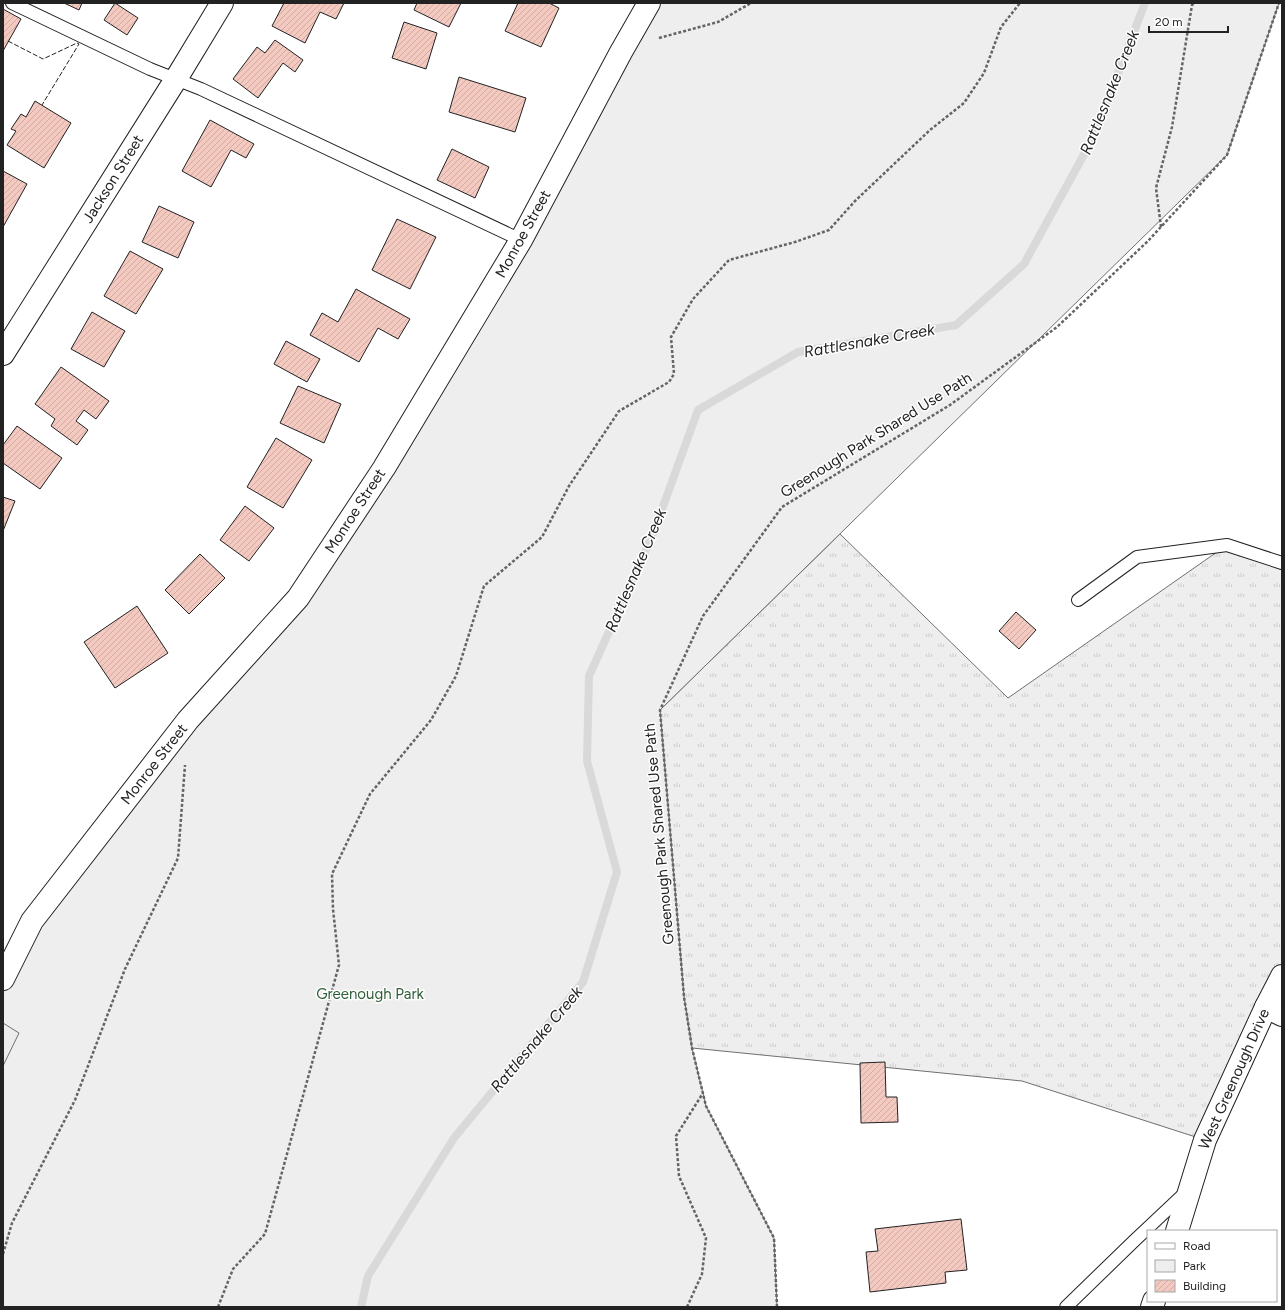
<svg xmlns="http://www.w3.org/2000/svg" width="1285" height="1310" font-family="Figtree,sans-serif">
	<style>
		.grass { fill: url(#grass-tufts); stroke: #6f6f6f }
		.park { fill: #eee; stroke: #6f6f6f }
		.parking { fill: #ededed; stroke: #6f6f6f }
		.lines { fill: none; stroke-linecap: round; stroke-linejoin: round }
		.stream { stroke: #d9d9d9; stroke-width: 8 }
		.building { fill: url(#building-hatch); stroke: #222 }
		.service-casing { stroke: #222; stroke-width: 14 }
		.minor-casing { stroke: #222; stroke-width: 24 }
		.tertiary-casing { stroke: #222; stroke-width: 24 }
		.path { stroke: #646464; stroke-width: 2.5; stroke-dasharray: 3 2; stroke-linecap: butt }
		.service { stroke: #fff; stroke-width: 12 }
		.minor { stroke: #fff; stroke-width: 22 }
		.tertiary { stroke: #fff; stroke-width: 22 }
		.fence { stroke: #222; stroke-width: 1; stroke-dasharray: 5 2; stroke-linecap: butt }
		.labels { text-anchor: middle; stroke-width: 3; stroke-linejoin: round; paint-order: stroke }
		.street-label { font-size: 15px; fill: #222; stroke: #fff }
		.park-label { font-size: 15px; fill: #2f5e38; stroke: #fff }
		.water-label { font-size: 16px; font-style: italic; fill: #222; stroke: #fff }
	</style>
	<defs>
		<pattern id="grass-tufts" width="24" height="20" patternUnits="userSpaceOnUse"><rect width="24" height="20" fill="#eee"/><path d="M3 7l-1-3M5 7V3M7 7l1-3M15 17l-1-3M17 17v-4M19 17l1-3" fill="none" stroke="#ccc"/></pattern>
		<pattern id="building-hatch" width="6" height="6" patternUnits="userSpaceOnUse"><rect width="6" height="6" fill="#f3c9c0"/><path d="M-1 1l2-2M0 6l6-6M5 7l2-2" fill="none" stroke="#d0aca5"/></pattern>
	</defs>
	<rect width="100%" height="100%" fill="#fff"/>
	<!-- grass -->
	<path class="grass" d="M 840,534 L 1008,698 L 1227,545 L 1282,563 L 1282,976 L 1205,1140 L 1022,1081 L 692,1048 L 684,997 L 660,710 Z"/>
	<!-- park -->
	<path class="park" d="M 649,3 L 1279,3 L 1227,155 L 660,710 L 684,997 L 692,1048 L 706,1106 L 774,1238 L 777,1307 L 3,1307 L 3,979 L 32,921 L 298,598 Z"/>
	<!-- parking -->
	<path class="parking" d="M 3,1023 L 19,1033 L 3,1066 Z"/>
	<g class="lines">
		<!-- stream -->
		<path class="stream" d="M 361,1307 L 368,1276 L 454,1138 L 583,982 L 617,872 L 587,761 L 589,676 L 653,534 L 698,410 L 798,352 L 956,325 L 1024,264 L 1093,138 L 1145,3"/>
	</g>
	<!-- building -->
	<path class="building" d="M 64,3 L 82,3 L 79,10 Z
		M 115,3 L 138,18 L 127,35 L 104,20 Z
		M 284,3 L 344,3 L 336,19 L 320,12 L 305,43 L 272,26 Z
		M 417,3 L 461,3 L 449,27 L 414,10 Z
		M 518,3 L 549,3 L 559,8 L 541,47 L 505,31 Z
		M 3,9 L 21,19 L 3,51 Z
		M 404,22 L 437,33 L 426,69 L 392,58 Z
		M 275,40 L 303,60 L 295,72 L 283,63 L 258,98 L 233,79 L 257,47 L 265,53 Z
		M 459,77 L 526,98 L 515,132 L 449,112 Z
		M 35,101 L 71,123 L 44,168 L 7,145 L 16,131 L 11,129 L 21,114 L 26,117 Z
		M 210,120 L 254,144 L 246,158 L 231,150 L 211,187 L 182,171 Z
		M 452,149 L 489,167 L 475,198 L 437,180 Z
		M 3,171 L 27,184 L 3,227 Z
		M 159,206 L 194,222 L 178,258 L 142,242 Z
		M 397,219 L 436,237 L 410,289 L 372,270 Z
		M 130,251 L 163,269 L 136,314 L 104,296 Z
		M 356,289 L 410,319 L 398,339 L 378,328 L 359,362 L 310,335 L 322,313 L 338,322 Z
		M 92,312 L 125,331 L 104,367 L 71,349 Z
		M 286,341 L 320,359 L 307,382 L 274,364 Z
		M 61,367 L 109,401 L 96,419 L 84,410 L 76,421 L 88,430 L 77,445 L 51,426 L 55,419 L 35,404 Z
		M 298,386 L 341,404 L 324,443 L 280,423 Z
		M 17,426 L 62,458 L 40,489 L 3,463 L 3,445 Z
		M 276,438 L 312,460 L 283,508 L 247,487 Z
		M 3,497 L 15,501 L 3,531 Z
		M 245,506 L 274,528 L 249,561 L 220,540 Z
		M 200,554 L 225,578 L 189,614 L 165,590 Z
		M 137,606 L 168,653 L 115,688 L 84,642 Z
		M 1016,612 L 1036,630 L 1019,649 L 999,631 Z
		M 885,1062 L 886,1097 L 897,1097 L 898,1122 L 861,1123 L 860,1063 Z
		M 961,1219 L 967,1270 L 945,1272 L 946,1283 L 870,1292 L 866,1252 L 878,1251 L 875,1229 Z"/>
	<g class="lines">
		<!-- service casing -->
		<g class="service-casing">
			<path id="service" d="M 12,3 L 150,69 L 201,89 L 521,240
				M 1078,600 L 1137,557 L 1227,545 L 1282,563
				M 1066,1307 L 1134,1241 L 1186,1192"/>
		</g>
		<!-- minor casing -->
		<g class="minor-casing">
			<path id="minor" d="M 3,354 L 176,79 L 222,3
				M 3,979 L 32,921 L 188,720 L 298,598 L 384,468 L 521,240 L 621,52 L 649,3
				M 1266,1007 L 1282,1015"/>
		</g>
		<!-- tertiary casing -->
		<g class="tertiary-casing">
			<path id="tertiary" d="M 1177,1231 L 1205,1140 L 1266,1007 L 1282,976
				M 1152,1307 L 1154,1301"/>
		</g>
		<!-- path -->
		<path class="path" d="M 659,38 L 718,22 L 751,3
			M 1161,227 L 1156,188 L 1172,127 L 1192,5 L 1194,3
			M 3,1254 L 12,1223 L 75,1100 L 125,969 L 178,858 L 185,765
			M 218,1307 L 233,1269 L 265,1234 L 339,965 L 333,909 L 332,874 L 370,794 L 431,720 L 456,676 L 484,586 L 542,537 L 569,486 L 619,411 L 669,382 L 674,374 L 671,337 L 693,299 L 729,260 L 795,242 L 829,230 L 855,201 L 930,130 L 964,103 L 984,73 L 1001,27 L 1020,3
			M 687,1307 L 702,1274 L 706,1238 L 679,1176 L 676,1136 L 703,1093
			M 777,1307 L 774,1238 L 706,1106 L 692,1048 L 684,997 L 660,710 L 703,616 L 782,507 L 950,405 L 1057,327 L 1148,241 L 1227,155 L 1279,3"/>
		<!-- service -->
		<use href="#service" class="service"/>
		<!-- minor -->
		<use href="#minor" class="minor"/>
		<!-- tertiary -->
		<use href="#tertiary" class="tertiary"/>
		<!-- fence -->
		<path class="fence" d="M 8,41 L 43,59 L 77,43 L 79,44 L 42,105"/>
	</g>
	<g class="labels">
		<!-- street labels -->
		<g class="street-label">
			<text transform="translate(113 179) rotate(-58)" y="5">Jackson Street</text>
			<text transform="translate(523 234) rotate(-61)" y="5">Monroe Street</text>
			<text transform="translate(876 435) rotate(-32)" y="5">Greenough Park Shared Use Path</text>
			<text transform="translate(355 511) rotate(-57)" y="5">Monroe Street</text>
			<text transform="translate(154 764) rotate(-52)" y="5">Monroe Street</text>
			<text transform="translate(659 834) rotate(-95)" y="5">Greenough Park Shared Use Path</text>
			<text transform="translate(1234 1079) rotate(-66)" y="5">West Greenough Drive</text>
		</g>
		<!-- park labels -->
		<g class="park-label">
			<text x="370" y="999">Greenough Park</text>
		</g>
		<!-- water labels -->
		<g class="water-label">
			<text transform="translate(1109 92) rotate(-68)" y="6">Rattlesnake Creek</text>
			<text transform="translate(869 340) rotate(-10)" y="6">Rattlesnake Creek</text>
			<text transform="translate(635 570) rotate(-67)" y="6">Rattlesnake Creek</text>
			<text transform="translate(536 1039) rotate(-50)" y="6">Rattlesnake Creek</text>
		</g>
	</g>
	<!-- border -->
	<rect width="1285" height="1310" fill="none" stroke="#222222" stroke-width="8"/>
	<!-- legend -->
	<rect x="1147" y="1230" width="130" height="72" fill="#ffffff" stroke="#a7a7a7"/>
	<rect x="1155" y="1243" width="20" height="6" fill="#ffffff" stroke="#a7a7a7"/>
	<text x="1183" y="1250" font-size="12" fill="#222222">Road</text>
	<rect x="1155" y="1260" width="20" height="12" fill="#eeeeee" stroke="#a7a7a7"/>
	<text x="1183" y="1270" font-size="12" fill="#222222">Park</text>
	<rect x="1155" y="1280" width="20" height="12" fill="url(#building-hatch)" stroke="#a7a7a7"/>
	<text x="1183" y="1290" font-size="12" fill="#222222">Building</text>
	<!-- scale -->
	<path d="M1149 26v6h79v-6" fill="none" stroke="#222222" stroke-width="2"/>
	<text x="1155" y="26" font-size="12" fill="#222222" stroke="#ffffff" stroke-width="3" paint-order="stroke">20 m</text>
</svg>
